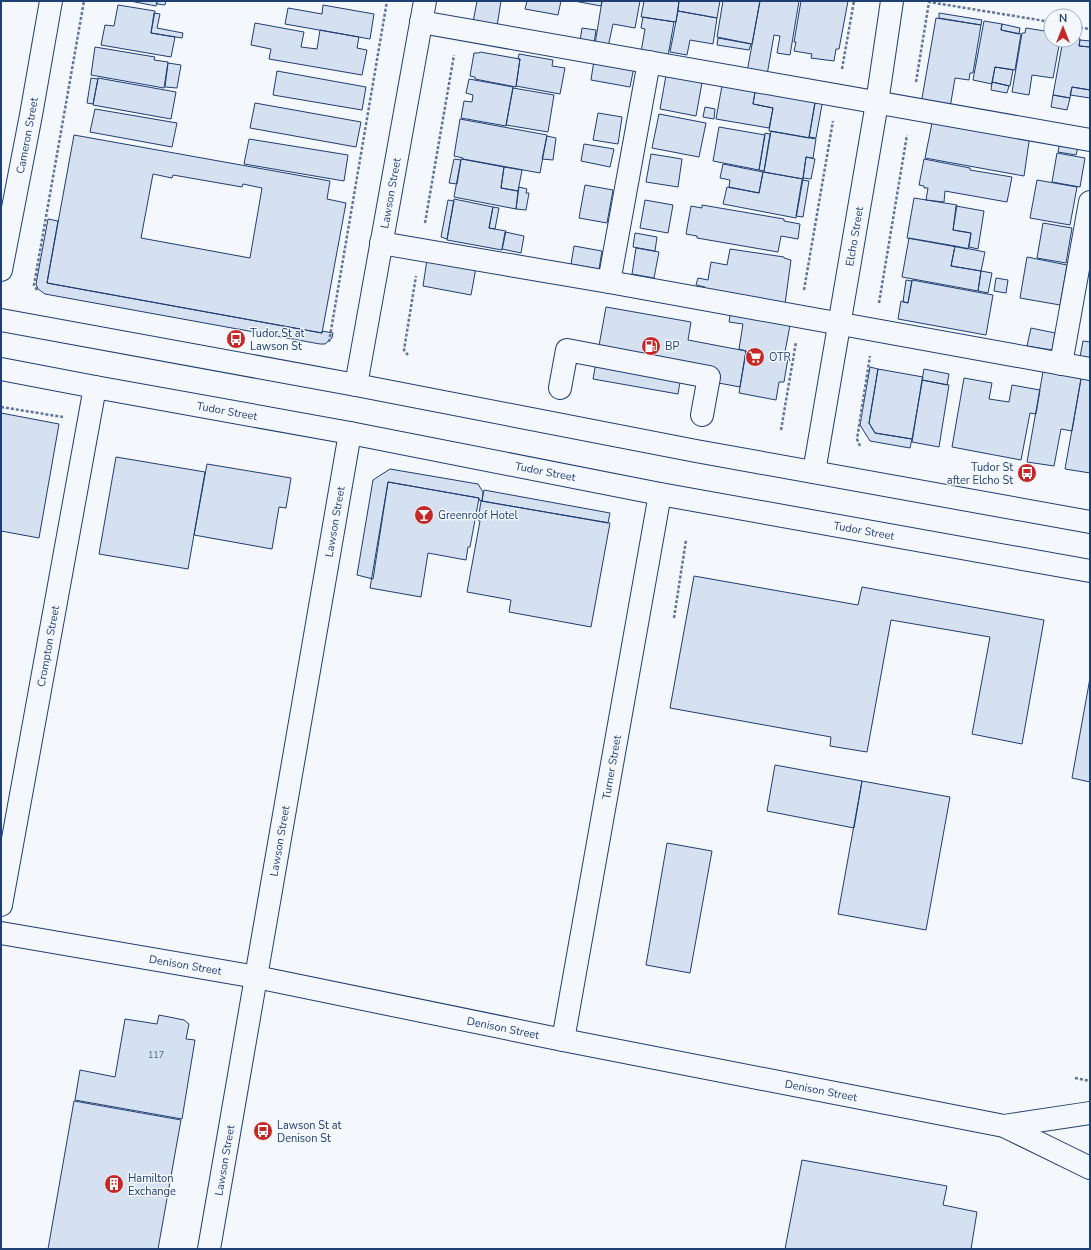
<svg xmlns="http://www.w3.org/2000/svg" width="1091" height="1250" font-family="'Nunito Sans',sans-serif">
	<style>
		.building { fill: #d5e0f0; stroke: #1d3f73; fill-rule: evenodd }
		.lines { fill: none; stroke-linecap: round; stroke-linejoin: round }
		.minor-casing { stroke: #1d3f73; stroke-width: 24 }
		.major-casing { stroke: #1d3f73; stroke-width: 24 }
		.path { stroke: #5e769c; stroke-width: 2.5; stroke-dasharray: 3 2; stroke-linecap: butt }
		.minor { stroke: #f4f7fb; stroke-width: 22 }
		.major { stroke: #f4f7fb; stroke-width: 22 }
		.labels { text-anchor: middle; stroke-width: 3; stroke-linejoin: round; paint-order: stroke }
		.number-label { font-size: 9px; fill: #4b6792 }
		.street-label { font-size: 11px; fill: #1d3f73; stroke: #f4f7fb }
		.poi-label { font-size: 11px; fill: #1d3f73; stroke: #f4f7fb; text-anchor: start }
	</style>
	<rect width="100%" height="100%" fill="#f4f7fb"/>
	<!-- building -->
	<path class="building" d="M 130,1 L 157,1 L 156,6 Z
		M 157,1 L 166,1 L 165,5 L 157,4 Z
		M 477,1 L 501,1 L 497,26 L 473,22 Z
		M 527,1 L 561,1 L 558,15 L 525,9 Z
		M 574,1 L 602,1 L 601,6 Z
		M 602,1 L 640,1 L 635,28 L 613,24 L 608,47 L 595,44 Z
		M 644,1 L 679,1 L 676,22 L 641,17 Z
		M 679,1 L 720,1 L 717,18 L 678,11 Z
		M 723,1 L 760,1 L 752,44 L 717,37 Z
		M 760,1 L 799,1 L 790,55 L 777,53 L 780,36 L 774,35 L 767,75 L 747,72 Z
		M 801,1 L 848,1 L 839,49 L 836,49 L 834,61 L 811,58 L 812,54 L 794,51 L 796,42 L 794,42 Z
		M 118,5 L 155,11 L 151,33 L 175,37 L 171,57 L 101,45 L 105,25 L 114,26 Z
		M 323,5 L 374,14 L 370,39 L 285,24 L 288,8 L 322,14 Z
		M 678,11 L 717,18 L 713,44 L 690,40 L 687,55 L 670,52 Z
		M 154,13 L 160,14 L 157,28 L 183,33 L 182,38 L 151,33 Z
		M 939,13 L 982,20 L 981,25 L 939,18 Z
		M 643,17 L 674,22 L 668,56 L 641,52 L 645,29 L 641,28 Z
		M 936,18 L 981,25 L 973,73 L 970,73 L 969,80 L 955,78 L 950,108 L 921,104 Z
		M 984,21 L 1002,24 L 1001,30 L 1021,34 L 1015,70 L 995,67 L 992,84 L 973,80 Z
		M 255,23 L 304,32 L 301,47 L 317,49 L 320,30 L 359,37 L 357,48 L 367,50 L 362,75 L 269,59 L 271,49 L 251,45 Z
		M 1002,24 L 1020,28 L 1019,34 L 1001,30 Z
		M 582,28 L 596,30 L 594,44 L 580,41 Z
		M 1026,28 L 1051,32 L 1051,40 L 1060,40 L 1053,78 L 1032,75 L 1029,95 L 1012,92 L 1022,33 L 1025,33 Z
		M 1075,33 L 1080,39 L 1079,46 L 1090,47 L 1090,90 L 1072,87 L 1070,98 L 1053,95 L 1063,40 L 1075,40 Z
		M 718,38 L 751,44 L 749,50 L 717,45 Z
		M 1080,40 L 1090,41 L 1090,47 L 1079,46 Z
		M 95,47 L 155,57 L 154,60 L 168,62 L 164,88 L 91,75 Z
		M 480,52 L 520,59 L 516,87 L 475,79 L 475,77 L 470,76 L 474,53 L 479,53 Z
		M 519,54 L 553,60 L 552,66 L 565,68 L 560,94 L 516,86 L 520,59 L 518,59 Z
		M 594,60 L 634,67 L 630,87 L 591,80 Z
		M 168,63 L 181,65 L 177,88 L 165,87 Z
		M 995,67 L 1013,70 L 1010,86 L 992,82 Z
		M 667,70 L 703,77 L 696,116 L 660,109 Z
		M 277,71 L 366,87 L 362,110 L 273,95 Z
		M 91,78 L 98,79 L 93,104 L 87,103 Z
		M 98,78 L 176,92 L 171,119 L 93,105 Z
		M 469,79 L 513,87 L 506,126 L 461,118 L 464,101 L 472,102 L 473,95 L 466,93 Z
		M 723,80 L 756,87 L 753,104 L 773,108 L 769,128 L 716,119 Z
		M 992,82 L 1009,86 L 1007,93 L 991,90 Z
		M 756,86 L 816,96 L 809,138 L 769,131 L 773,108 L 753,104 Z
		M 1072,87 L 1090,90 L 1090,98 L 1070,95 Z
		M 513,88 L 554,95 L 548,132 L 506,125 Z
		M 1053,95 L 1070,98 L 1067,110 L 1051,107 Z
		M 816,98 L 823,99 L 816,138 L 809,137 Z
		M 255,103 L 361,122 L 356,147 L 250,128 Z
		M 705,107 L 715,109 L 714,119 L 703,117 Z
		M 95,109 L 177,123 L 172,147 L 90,132 Z
		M 598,113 L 622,117 L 618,144 L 593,140 Z
		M 659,114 L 706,123 L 699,157 L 652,148 Z
		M 933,118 L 1030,135 L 1024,176 L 925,158 Z
		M 460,119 L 547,135 L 540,173 L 463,159 L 463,158 L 454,156 Z
		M 719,127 L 765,135 L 759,170 L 713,161 Z
		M 771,131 L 816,139 L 813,158 L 806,157 L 803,179 L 764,172 Z
		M 765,133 L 770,134 L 764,171 L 759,170 Z
		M 74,135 L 330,181 L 327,199 L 346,203 L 322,333 L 47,283 ZM 153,174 L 172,178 L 173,175 L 242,187 L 243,184 L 262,188 L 250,258 L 141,238 Z
		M 547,136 L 556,138 L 553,160 L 542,159 Z
		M 249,139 L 348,155 L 344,181 L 244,164 Z
		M 1060,141 L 1079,144 L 1076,155 L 1058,152 Z
		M 584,144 L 614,149 L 610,167 L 581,161 Z
		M 1057,153 L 1085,158 L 1080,187 L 1052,182 Z
		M 651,154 L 682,159 L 678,187 L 646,182 Z
		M 806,157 L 815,159 L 811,179 L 803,178 Z
		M 454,159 L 461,160 L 457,184 L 449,183 Z
		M 461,159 L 504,167 L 501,188 L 518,191 L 516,209 L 454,197 Z
		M 924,159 L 970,168 L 970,170 L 1012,177 L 1007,202 L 945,191 L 944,202 L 926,200 L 928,188 L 924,188 L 924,186 L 919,185 Z
		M 723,164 L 763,172 L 759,193 L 729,187 L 730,180 L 720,178 Z
		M 504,167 L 522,170 L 518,191 L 501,188 Z
		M 763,172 L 803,179 L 796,218 L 723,204 L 727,187 L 759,193 Z
		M 802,180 L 809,181 L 803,217 L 796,216 Z
		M 1037,180 L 1077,187 L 1070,225 L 1030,218 Z
		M 585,185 L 613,190 L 607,223 L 579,218 Z
		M 519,187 L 527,189 L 526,193 L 529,193 L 526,210 L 516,209 Z
		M 914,198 L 957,205 L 953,230 L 971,233 L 968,249 L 907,238 Z
		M 454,199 L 493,207 L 489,228 L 506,231 L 502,250 L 447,240 Z
		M 448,200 L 454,201 L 447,239 L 441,237 Z
		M 645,200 L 673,205 L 668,233 L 640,228 Z
		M 702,205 L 784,219 L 784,221 L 800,224 L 798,239 L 781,236 L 778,252 L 697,238 L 697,236 L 686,234 L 691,206 L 702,208 Z
		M 956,206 L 984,211 L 978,249 L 969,247 L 971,233 L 953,230 Z
		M 493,207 L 499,208 L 495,229 L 489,228 Z
		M 48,219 L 58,221 L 47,283 L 322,333 L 322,331 L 333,333 L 332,338 L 325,344 L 320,344 L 45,294 L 38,289 L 36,284 Z
		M 1043,223 L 1072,228 L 1066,263 L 1037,258 Z
		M 505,232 L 524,236 L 521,253 L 502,249 Z
		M 635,233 L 657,237 L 655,251 L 633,247 Z
		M 909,238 L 955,246 L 951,266 L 981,271 L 978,291 L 902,277 Z
		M 574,246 L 602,251 L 599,269 L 571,264 Z
		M 955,246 L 985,252 L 981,271 L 951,266 Z
		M 636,248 L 659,252 L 654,278 L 632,274 Z
		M 730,249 L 784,257 L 784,258 L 791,260 L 785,304 L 704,288 L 705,287 L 696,285 L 698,278 L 708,280 L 711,262 L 727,265 Z
		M 428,253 L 477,262 L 471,295 L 423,286 Z
		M 1027,257 L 1067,265 L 1060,305 L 1020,298 Z
		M 981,271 L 992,273 L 988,293 L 978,291 Z
		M 996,278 L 1008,280 L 1006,293 L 994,291 Z
		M 906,280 L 912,281 L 908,303 L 903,302 Z
		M 912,280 L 993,295 L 986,335 L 898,319 L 901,301 L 908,303 Z
		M 606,307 L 691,322 L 688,340 L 746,351 L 740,387 L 681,376 L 678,394 L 593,379 Z
		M 731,309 L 791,320 L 784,357 L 788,358 L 784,382 L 779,382 L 776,400 L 739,393 L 746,351 L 739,349 L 743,324 L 729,322 Z
		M 1031,328 L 1055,333 L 1052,350 L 1027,346 Z
		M 1083,341 L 1090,342 L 1090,359 L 1080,357 Z
		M 1044,366 L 1082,373 L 1072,431 L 1061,429 L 1054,466 L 1027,462 Z
		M 870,367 L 878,369 L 869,423 L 875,433 L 912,439 L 910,448 L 870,441 L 860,425 Z
		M 878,369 L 923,377 L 912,439 L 875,433 L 869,423 Z
		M 924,369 L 949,374 L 947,385 L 922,380 Z
		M 1082,373 L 1090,374 L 1090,473 L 1065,469 Z
		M 964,378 L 992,383 L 989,399 L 1009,402 L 1012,385 L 1040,390 L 1036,414 L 1030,413 L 1021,460 L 952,447 Z
		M 922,380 L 949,385 L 939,447 L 912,442 Z
		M 1,413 L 59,424 L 39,538 L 1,531 Z
		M 116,457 L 205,472 L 188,569 L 99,554 Z
		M 207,464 L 291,478 L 286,508 L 279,507 L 272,549 L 194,535 Z
		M 390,469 L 478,484 L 483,492 L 482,501 L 479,500 L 479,498 L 388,482 L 373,579 L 357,575 L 373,480 Z
		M 388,482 L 479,498 L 470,547 L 468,547 L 466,560 L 428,553 L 421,597 L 370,588 Z
		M 484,490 L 610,513 L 608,523 L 482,501 Z
		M 481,501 L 610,523 L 591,627 L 509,612 L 511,600 L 467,592 L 480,521 L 478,520 Z
		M 694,576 L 858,605 L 862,587 L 1044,620 L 1022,744 L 972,734 L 990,637 L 891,620 L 867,752 L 830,746 L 831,737 L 670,708 Z
		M 1090,678 L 1090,782 L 1072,778 Z
		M 775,765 L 862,781 L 854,828 L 767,811 Z
		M 862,781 L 950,797 L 926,930 L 838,914 Z
		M 667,843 L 712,851 L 690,973 L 646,965 Z
		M 159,1015 L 184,1020 L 189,1024 L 186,1039 L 195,1040 L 182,1119 L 75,1100 L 80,1070 L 115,1077 L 125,1019 L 157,1024 Z
		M 74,1101 L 181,1120 L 158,1249 L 48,1249 Z
		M 802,1160 L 947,1186 L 943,1205 L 977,1212 L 971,1249 L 785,1249 Z"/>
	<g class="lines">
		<!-- minor casing -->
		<g class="minor-casing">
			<g id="minor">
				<path d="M 421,22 L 1090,140"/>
				<path d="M 381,243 L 609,282 L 1090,369"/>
				<path id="s1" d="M 1,270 L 31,115 L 51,1"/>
				<path d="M 609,282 L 649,62"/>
				<path d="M 1061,364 L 1090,202"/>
				<path id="s2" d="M 356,385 L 425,1"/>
				<path d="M 560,388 L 567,350 L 709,377 L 702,415"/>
				<path id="s3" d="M 814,472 L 877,103 L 892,1"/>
				<path id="s4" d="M 1,905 L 95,387"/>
				<path id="s5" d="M 1,933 L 256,977 L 563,1040 L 1004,1126 L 1090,1168"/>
				<path id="s6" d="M 563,1040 L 660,494"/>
				<path d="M 1004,1126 L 1090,1113"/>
				<path id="s7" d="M 209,1249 L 350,433"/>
			</g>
		</g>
		<!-- major casing -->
		<g class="major-casing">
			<g id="major">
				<path d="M 1,320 L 356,385 L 696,451 L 1090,522"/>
				<path id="s8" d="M 1,369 L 95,387 L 350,433 L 660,494 L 1090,571"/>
			</g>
		</g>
		<!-- path -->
		<path class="path" d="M 1075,27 L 1090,29
			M 842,69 L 854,1
			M 916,82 L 929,2 L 1051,22
			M 425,223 L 454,55
			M 37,290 L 34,285 L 84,1
			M 804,290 L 833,121
			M 879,303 L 907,135
			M 329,342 L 387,1
			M 408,355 L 404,350 L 416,276
			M 1,407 L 63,417
			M 781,430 L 796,342
			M 860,446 L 857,439 L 870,356
			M 674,618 L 686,540
			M 1075,1078 L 1090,1081"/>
		<!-- minor -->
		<use href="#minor" class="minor"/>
		<!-- major -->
		<use href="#major" class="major"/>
	</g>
	<!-- icons -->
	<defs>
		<g id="bus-disc" transform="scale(1)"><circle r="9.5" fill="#c62828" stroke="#f4f7fb"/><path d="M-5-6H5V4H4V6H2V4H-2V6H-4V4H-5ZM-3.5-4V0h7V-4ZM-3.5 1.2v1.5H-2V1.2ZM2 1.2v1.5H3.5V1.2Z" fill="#fff"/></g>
		<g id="fuel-disc" transform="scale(1)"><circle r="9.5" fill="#c62828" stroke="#f4f7fb"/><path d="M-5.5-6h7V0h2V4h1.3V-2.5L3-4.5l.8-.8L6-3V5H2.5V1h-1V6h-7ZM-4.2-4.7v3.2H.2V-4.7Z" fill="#fff"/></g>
		<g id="supermarket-disc" transform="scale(1)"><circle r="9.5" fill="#c62828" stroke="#f4f7fb"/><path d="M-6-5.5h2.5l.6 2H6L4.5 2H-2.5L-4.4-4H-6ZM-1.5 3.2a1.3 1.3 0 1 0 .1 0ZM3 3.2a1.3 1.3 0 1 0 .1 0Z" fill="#fff"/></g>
		<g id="bar-disc" transform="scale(1)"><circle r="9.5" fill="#c62828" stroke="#f4f7fb"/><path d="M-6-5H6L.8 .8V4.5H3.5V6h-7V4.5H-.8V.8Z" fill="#fff"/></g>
		<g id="building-disc" transform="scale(1)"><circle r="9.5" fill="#c62828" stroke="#f4f7fb"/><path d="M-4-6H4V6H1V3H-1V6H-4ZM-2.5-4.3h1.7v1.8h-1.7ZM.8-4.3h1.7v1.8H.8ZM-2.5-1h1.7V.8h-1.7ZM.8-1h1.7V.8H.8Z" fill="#fff"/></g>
	</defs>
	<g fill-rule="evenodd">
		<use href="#bus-disc" x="236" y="339"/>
		<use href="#fuel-disc" x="651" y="346"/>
		<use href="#supermarket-disc" x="755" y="357"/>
		<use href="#bus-disc" x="1027" y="473"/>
		<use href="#bar-disc" x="424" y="515"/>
		<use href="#bus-disc" x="263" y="1131"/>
		<use href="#building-disc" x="114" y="1184"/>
	</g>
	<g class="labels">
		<!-- number labels -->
		<g class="number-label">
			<text x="156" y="1058">117</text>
		</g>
		<!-- street labels -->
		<g class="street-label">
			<text dy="4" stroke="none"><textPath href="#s1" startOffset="137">Cameron Street</textPath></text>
			<text dy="4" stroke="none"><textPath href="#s2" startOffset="195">Lawson Street</textPath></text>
			<text dy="4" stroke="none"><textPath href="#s3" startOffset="239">Elcho Street</textPath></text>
			<text dy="4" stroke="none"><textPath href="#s8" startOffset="230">Tudor Street</textPath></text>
			<text dy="4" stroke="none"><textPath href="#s8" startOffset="554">Tudor Street</textPath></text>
			<text dy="4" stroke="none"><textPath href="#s7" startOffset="738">Lawson Street</textPath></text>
			<text dy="4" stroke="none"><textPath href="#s8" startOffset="878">Tudor Street</textPath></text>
			<text dy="4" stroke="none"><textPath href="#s4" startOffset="263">Crompton Street</textPath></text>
			<text dy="4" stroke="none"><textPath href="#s6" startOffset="277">Turner Street</textPath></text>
			<text dy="4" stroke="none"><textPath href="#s7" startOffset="414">Lawson Street</textPath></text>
			<text dy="4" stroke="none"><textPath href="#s5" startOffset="187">Denison Street</textPath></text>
			<text dy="4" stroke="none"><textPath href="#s5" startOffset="511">Denison Street</textPath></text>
			<text dy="4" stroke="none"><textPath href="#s5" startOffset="835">Denison Street</textPath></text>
			<text dy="4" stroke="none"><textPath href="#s7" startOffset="90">Lawson Street</textPath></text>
		</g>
		<!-- poi labels -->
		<g class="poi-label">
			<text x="250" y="337">Tudor St at<tspan x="250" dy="13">Lawson St</tspan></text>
			<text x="665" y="350">BP</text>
			<text x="769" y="361">OTR</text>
			<text x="1013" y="471" text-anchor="end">Tudor St<tspan x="1013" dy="13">after Elcho St</tspan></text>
			<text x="438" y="519">Greenroof Hotel</text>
			<text x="277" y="1129">Lawson St at<tspan x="277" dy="13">Denison St</tspan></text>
			<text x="128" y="1182">Hamilton<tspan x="128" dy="13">Exchange</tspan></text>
		</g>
	</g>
	<!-- border -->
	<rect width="1091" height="1250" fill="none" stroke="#1d3f73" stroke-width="4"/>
	<!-- north arrow -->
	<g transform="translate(1063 28)"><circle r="19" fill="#f4f7fb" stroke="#9eadc5"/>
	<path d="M0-3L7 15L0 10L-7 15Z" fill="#c62828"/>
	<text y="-6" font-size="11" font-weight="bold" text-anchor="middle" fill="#1d3f73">N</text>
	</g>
</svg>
